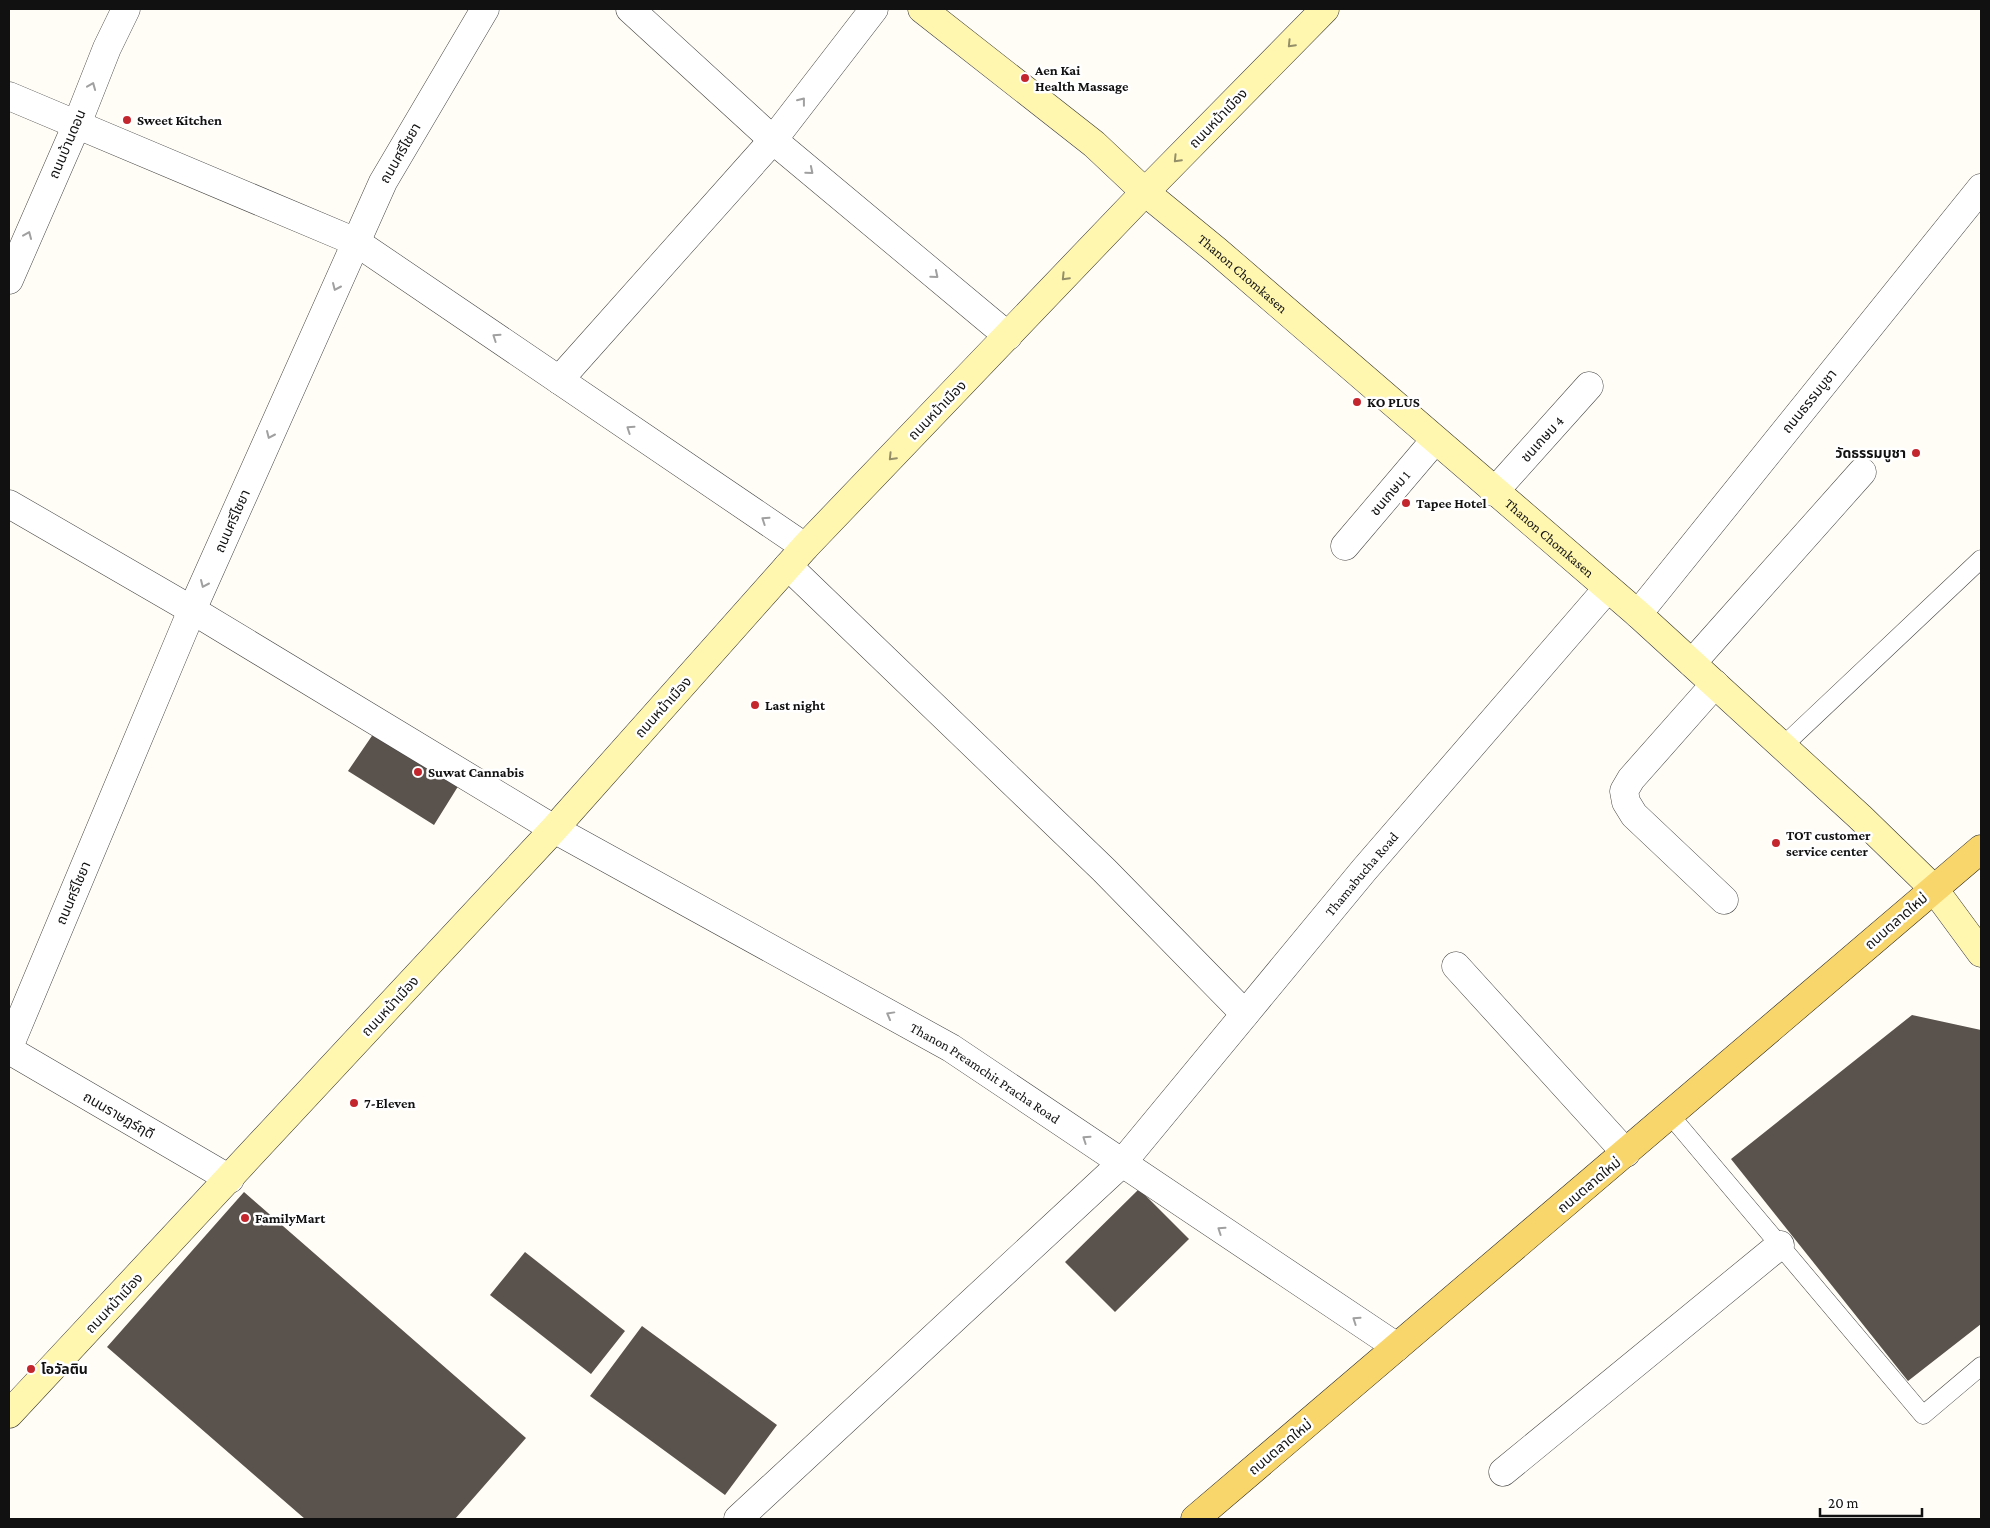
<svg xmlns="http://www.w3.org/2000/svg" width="1990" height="1528" font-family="'Crimson Pro','Noto Sans Thai',serif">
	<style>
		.building { fill: #5a524d }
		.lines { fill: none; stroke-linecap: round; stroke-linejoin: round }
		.lane-casing { stroke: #444; stroke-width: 19 }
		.street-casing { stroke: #444; stroke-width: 29 }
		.secondary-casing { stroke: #333; stroke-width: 29 }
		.primary-casing { stroke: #222; stroke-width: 29 }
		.lane { stroke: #fff; stroke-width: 18 }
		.street { stroke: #fff; stroke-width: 28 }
		.secondary { stroke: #fff6b0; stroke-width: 28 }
		.primary { stroke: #f9d66b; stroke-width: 28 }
		.oneway { stroke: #948f68 }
		.oneway2 { stroke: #a0a0a0 }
		.poi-dot { fill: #c4262e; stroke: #fff; stroke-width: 2 }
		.labels { text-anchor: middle; stroke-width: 5; stroke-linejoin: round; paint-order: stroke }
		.poi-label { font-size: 14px; font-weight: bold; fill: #111; stroke: #fff; text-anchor: start }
		.street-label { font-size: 14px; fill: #111; stroke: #fff }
	</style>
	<rect width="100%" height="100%" fill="#fffdf5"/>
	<!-- building -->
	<path class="building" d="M 378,727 L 462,780 L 434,825 L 348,771 Z
		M 1912,1015 L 1981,1030 L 1981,1324 L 1908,1381 L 1731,1159 Z
		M 1139,1189 L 1189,1239 L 1115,1312 L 1065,1262 Z
		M 244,1192 L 526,1438 L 455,1519 L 305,1519 L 107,1347 Z
		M 525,1252 L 625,1331 L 591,1374 L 490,1295 Z
		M 642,1326 L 777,1425 L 725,1495 L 590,1396 Z"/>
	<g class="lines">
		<!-- lane casing -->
		<g class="lane-casing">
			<path id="lane" d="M 1783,746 L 1981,559
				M 1670,1115 L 1923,1415 L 1981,1366"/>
		</g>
		<!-- street casing -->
		<g class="street-casing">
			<g id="street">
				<path d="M 630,9 L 773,140 L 1008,336"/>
				<path d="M 9,96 L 356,242 L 805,547"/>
				<path d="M 9,280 L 77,124 L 107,48 L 126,9"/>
				<path d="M 559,380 L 773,140 L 874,9"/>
				<path d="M 1494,492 L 1589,386"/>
				<path id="s1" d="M 9,504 L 192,610 L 554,829 L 951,1048 L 1397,1347"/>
				<path d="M 1345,546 L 1435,440"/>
				<path d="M 788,566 L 1104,870 L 1245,1014"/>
				<path d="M 1638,614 L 1981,188"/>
				<path d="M 1692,663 L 1862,472"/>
				<path d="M 1715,684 L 1631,779 L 1624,791 L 1626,802 L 1634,815 L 1724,900"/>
				<path d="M 1456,966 L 1626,1153"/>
				<path d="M 9,1047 L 192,610 L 383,182 L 485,9"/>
				<path d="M 9,1050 L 230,1179"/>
				<path d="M 1503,1472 L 1780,1245"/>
				<path id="s2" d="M 738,1519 L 1122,1163 L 1364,870 L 1607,589"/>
			</g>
		</g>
		<!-- secondary casing -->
		<g class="secondary-casing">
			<g id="secondary">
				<path id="s3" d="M 922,9 L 1094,144 L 1145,192 L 1217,251 L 1638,614 L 1860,817 L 1934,889 L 1981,953"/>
				<path d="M 9,1414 L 554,829 L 805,547 L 1145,192 L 1325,9"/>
			</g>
		</g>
		<!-- primary casing -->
		<g class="primary-casing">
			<path id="primary" d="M 1195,1519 L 1981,849"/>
		</g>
		<!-- lane -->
		<use href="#lane" class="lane"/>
		<!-- street -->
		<use href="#street" class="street"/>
		<!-- secondary -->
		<use href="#secondary" class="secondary"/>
		<!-- primary -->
		<use href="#primary" class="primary"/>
	</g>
	<!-- one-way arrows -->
	<defs><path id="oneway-chevron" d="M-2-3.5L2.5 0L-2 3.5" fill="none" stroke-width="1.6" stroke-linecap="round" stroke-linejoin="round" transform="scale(1.25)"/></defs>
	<g class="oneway">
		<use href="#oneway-chevron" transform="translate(1291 44) rotate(134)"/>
		<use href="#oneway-chevron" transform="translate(1177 159) rotate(134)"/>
		<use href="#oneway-chevron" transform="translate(1065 277) rotate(134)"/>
		<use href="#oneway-chevron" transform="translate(892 457) rotate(134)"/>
	</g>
	<g class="oneway2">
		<use href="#oneway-chevron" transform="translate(92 86) rotate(-68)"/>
		<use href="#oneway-chevron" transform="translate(802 101) rotate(-52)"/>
		<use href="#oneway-chevron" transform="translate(810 171) rotate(40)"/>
		<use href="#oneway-chevron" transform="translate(28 235) rotate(-67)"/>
		<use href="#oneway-chevron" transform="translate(935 275) rotate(40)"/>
		<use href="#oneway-chevron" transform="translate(336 287) rotate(114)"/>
		<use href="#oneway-chevron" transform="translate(496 337) rotate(-146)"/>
		<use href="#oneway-chevron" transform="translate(630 429) rotate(-146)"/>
		<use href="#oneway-chevron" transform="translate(270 435) rotate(114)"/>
		<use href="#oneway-chevron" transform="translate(765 520) rotate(-146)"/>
		<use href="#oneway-chevron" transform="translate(204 584) rotate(114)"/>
		<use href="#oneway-chevron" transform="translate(890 1015) rotate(-151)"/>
		<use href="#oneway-chevron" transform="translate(1086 1139) rotate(-146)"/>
		<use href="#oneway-chevron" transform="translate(1221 1230) rotate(-146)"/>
		<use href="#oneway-chevron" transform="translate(1356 1320) rotate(-146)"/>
	</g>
	<!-- markers -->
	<g class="poi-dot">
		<circle cx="1025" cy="78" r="5"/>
		<circle cx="127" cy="120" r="5"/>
		<circle cx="1357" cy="402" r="5"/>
		<circle cx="1916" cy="453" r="5"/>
		<circle cx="1406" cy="503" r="5"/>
		<circle cx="755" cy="705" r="5"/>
		<circle cx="418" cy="772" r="5"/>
		<circle cx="1776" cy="843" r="5"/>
		<circle cx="354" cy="1103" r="5"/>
		<circle cx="245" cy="1218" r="5"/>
		<circle cx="31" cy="1369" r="5"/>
	</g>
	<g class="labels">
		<!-- poi labels -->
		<g class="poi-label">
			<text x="1035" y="75">Aen Kai<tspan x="1035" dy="16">Health Massage</tspan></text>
			<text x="137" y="125">Sweet Kitchen</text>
			<text x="1367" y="407">KO PLUS</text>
			<text x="1906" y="458" text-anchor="end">วัดธรรมบูชา</text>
			<text x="1416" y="508">Tapee Hotel</text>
			<text x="765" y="710">Last night</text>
			<text x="428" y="777">Suwat Cannabis</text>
			<text x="1786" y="840">TOT customer<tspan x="1786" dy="16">service center</tspan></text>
			<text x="364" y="1108">7-Eleven</text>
			<text x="255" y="1223">FamilyMart</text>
			<text x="41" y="1374">โอวัลติน</text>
		</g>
		<!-- street labels -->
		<g class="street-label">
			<text transform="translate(1218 118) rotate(-46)" y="5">ถนนหน้าเมือง</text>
			<text transform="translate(67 144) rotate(-67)" y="5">ถนนบ้านดอน</text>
			<text transform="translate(400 153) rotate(-60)" y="5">ถนนศรีไชยา</text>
			<text dy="5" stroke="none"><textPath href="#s3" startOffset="416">Thanon Chomkasen</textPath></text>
			<text transform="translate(1809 401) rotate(-51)" y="5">ถนนธรรมบูชา</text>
			<text transform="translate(937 410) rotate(-46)" y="5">ถนนหน้าเมือง</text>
			<text transform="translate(1542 439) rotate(-48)" y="5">ชนเกษม 4</text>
			<text transform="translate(1390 493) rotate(-50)" y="5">ชนเกษม 1</text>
			<text transform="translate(232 521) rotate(-66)" y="5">ถนนศรีไชยา</text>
			<text dy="5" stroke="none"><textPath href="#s3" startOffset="821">Thanon Chomkasen</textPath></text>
			<text transform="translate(663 707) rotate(-48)" y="5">ถนนหน้าเมือง</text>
			<text dy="5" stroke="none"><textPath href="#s2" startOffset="899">Thamabucha Road</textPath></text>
			<text transform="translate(73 893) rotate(-67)" y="5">ถนนศรีไชยา</text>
			<text transform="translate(1896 921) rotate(-41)" y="5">ถนนตลาดใหม่</text>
			<text transform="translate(390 1006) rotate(-47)" y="5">ถนนหน้าเมือง</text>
			<text dy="5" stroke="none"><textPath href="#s1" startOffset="1130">Thanon Preamchit Pracha Road</textPath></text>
			<text transform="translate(119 1115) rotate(30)" y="5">ถนนราษฎร์ฤดี</text>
			<text transform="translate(1589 1185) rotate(-40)" y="5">ถนนตลาดใหม่</text>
			<text transform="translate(114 1303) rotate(-47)" y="5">ถนนหน้าเมือง</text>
			<text transform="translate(1280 1447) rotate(-40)" y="5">ถนนตลาดใหม่</text>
		</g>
	</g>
	<!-- border -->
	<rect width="1990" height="1528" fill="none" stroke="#111111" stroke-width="20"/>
	<!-- scale -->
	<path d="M1820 1508v8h102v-8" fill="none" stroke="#111111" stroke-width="2.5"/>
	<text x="1828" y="1508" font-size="15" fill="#111111" stroke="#ffffff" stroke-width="4" paint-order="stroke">20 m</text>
</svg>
